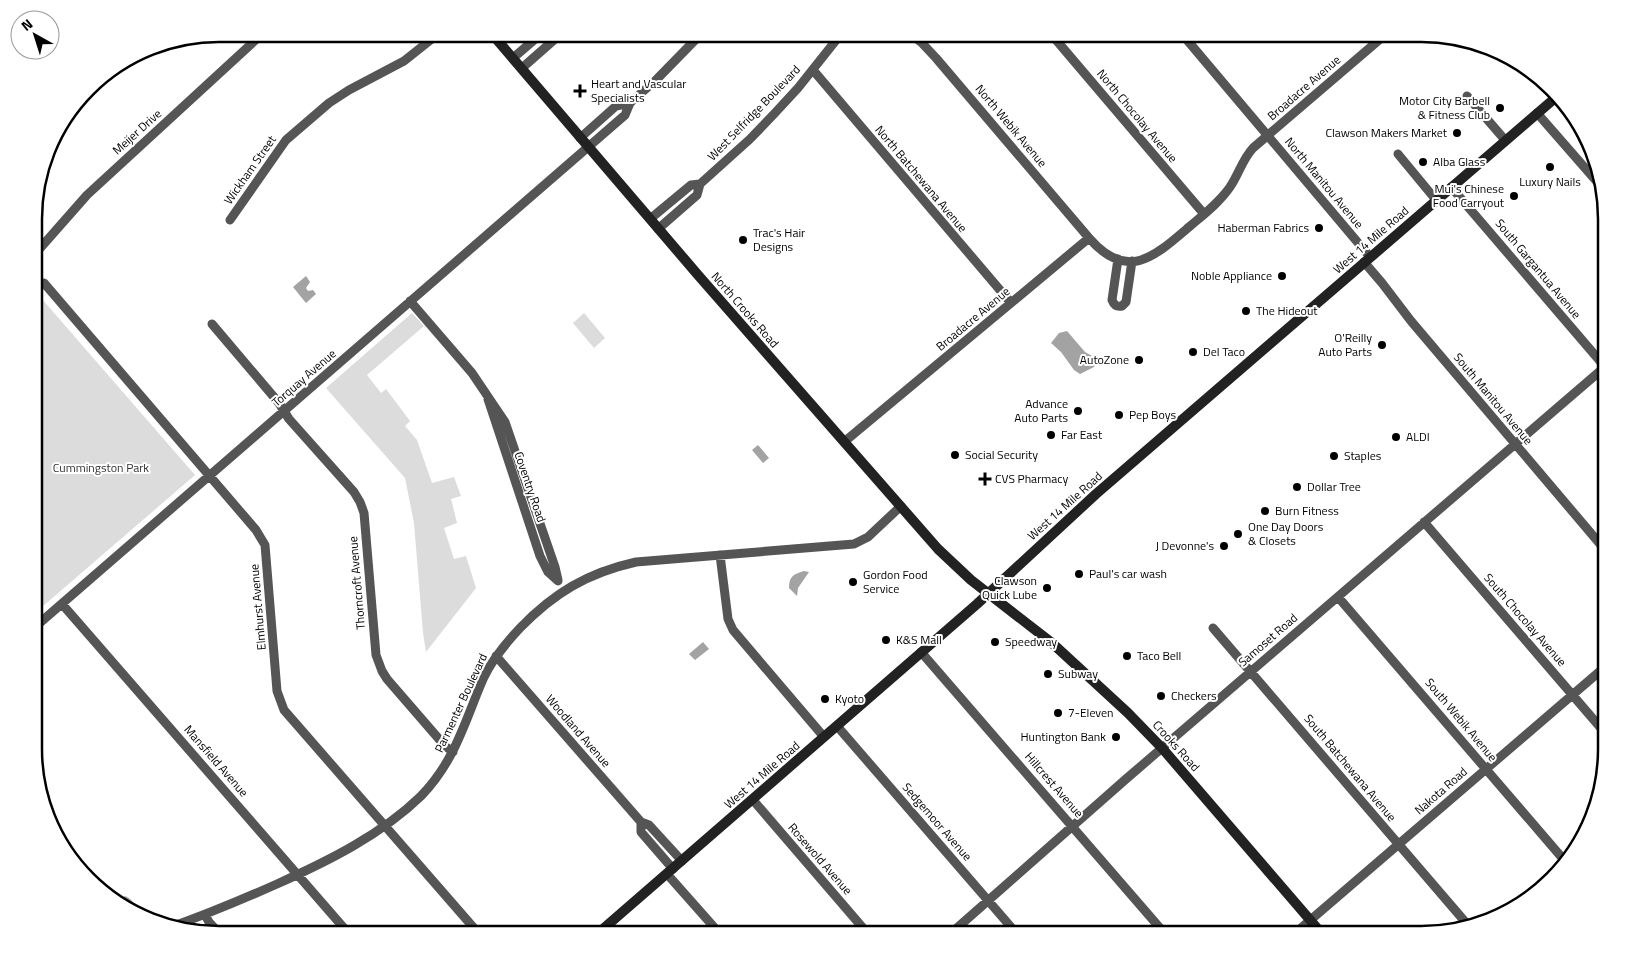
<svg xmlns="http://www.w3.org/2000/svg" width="1640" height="969" font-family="'Titillium Web',sans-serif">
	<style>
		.green { fill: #dcdcdc }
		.water { fill: #a3a3a3 }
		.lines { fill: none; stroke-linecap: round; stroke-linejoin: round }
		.minor { stroke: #555; stroke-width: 9 }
		.secondary { stroke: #222; stroke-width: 10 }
		.poi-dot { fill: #000; stroke: #fff; stroke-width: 2 }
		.labels { text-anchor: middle; stroke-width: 4; stroke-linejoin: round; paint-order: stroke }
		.poi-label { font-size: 12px; fill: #000; stroke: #fff; text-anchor: start }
		.street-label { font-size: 12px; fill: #000; stroke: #fff }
		.park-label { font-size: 12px; fill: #333; stroke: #fff }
		.rim { fill: none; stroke: #000; stroke-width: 2.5 }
	</style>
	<rect width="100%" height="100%" fill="#fff"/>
	<!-- green -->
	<path class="green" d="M 35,291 L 195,475 L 35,613 Z
		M 412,313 L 424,326 L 367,375 L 381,393 L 386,389 L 410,421 L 405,426 L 417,440 L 432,483 L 454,477 L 461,496 L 451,499 L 457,523 L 444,528 L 454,559 L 466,556 L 476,588 L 426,652 L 423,633 L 414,523 L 405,478 L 326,388 Z
		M 584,313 L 605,338 L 594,348 L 573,323 Z"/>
	<!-- water -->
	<path class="water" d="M 306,276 L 310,282 L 306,288 L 308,291 L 313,290 L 316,294 L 306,303 L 293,287 Z
		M 1067,331 L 1085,352 L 1092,356 L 1097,362 L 1094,367 L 1080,374 L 1074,370 L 1061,352 L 1051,343 L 1059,333 Z
		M 758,445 L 769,458 L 763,463 L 752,450 Z
		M 804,571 L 809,572 L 798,588 L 797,596 L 789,588 C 789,577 793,574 804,571 Z
		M 703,642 L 709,649 L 695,660 L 689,654 Z
		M 125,896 C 131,898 133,903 137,907 L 131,912 L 122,903 L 121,899 Z"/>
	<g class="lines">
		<!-- minor -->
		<path class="minor" d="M 910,34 L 921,42 L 936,58 L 1089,238
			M 1051,34 L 1204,214
			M 1182,34 L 1370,257
			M 513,58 L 541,34
			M 522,68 L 555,39 L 557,34
			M 813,70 L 1011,303
			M 1467,96 L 1505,140
			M 1537,113 L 1599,184
			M 580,138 L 616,106 L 630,103
			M 1398,154 L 1436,200
			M 1451,187 L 1606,368
			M 650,219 L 691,185 L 700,184
			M 230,220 L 286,140 L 329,103 L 349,90 L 404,61 L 438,34
			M 658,229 L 697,195 L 700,184 L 750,139 L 774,114 L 798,88 L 841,34
			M 35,254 L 87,195 L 262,34
			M 1118,259 L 1112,300 C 1114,305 1117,307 1122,306 L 1126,302 L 1132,261
			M 1364,262 L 1382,283 L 1411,321 L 1606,551
			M 44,283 L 256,530 L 265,545 L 277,691 L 284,710 L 480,935
			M 410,301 L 472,373 L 505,422 L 555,567 L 558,580
			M 212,324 L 279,403 L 289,419 L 354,492 L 360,502 L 364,513 L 376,655 L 382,671 L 387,679 L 445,746 L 453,752
			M 488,399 L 540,556 L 548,572 L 558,581
			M 844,442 L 1089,238 C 1127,282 1154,257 1189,227 C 1203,215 1219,203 1230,187 C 1239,174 1242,160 1253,148 L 1386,34
			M 1424,522 L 1606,734
			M 720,555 L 728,619 L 733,630 L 824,737
			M 1338,597 L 1564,860
			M 62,604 L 350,935
			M 35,627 L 625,115 L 630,103 L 657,79 L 701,34
			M 1213,628 L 1467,924
			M 921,652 L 1166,935
			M 496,656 L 641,822 L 649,825 L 682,861
			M 837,726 L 1018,935
			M 753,800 L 869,935
			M 641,822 L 641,832 L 673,869
			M 667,874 L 721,935
			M 205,915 L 209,922 L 221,935
			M 168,928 C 205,915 241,900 277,884 C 328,861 381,835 421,796 C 456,760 465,720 484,677 C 493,658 506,643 520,628 C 554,593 587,573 636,562 L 854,544 L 868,537 L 901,506
			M 949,935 L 1126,779 L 1606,366
			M 1293,935 L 1606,666"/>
		<!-- secondary -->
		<path class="secondary" d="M 492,34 L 698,275 L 938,549 L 971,580 L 1052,643 L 1128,713 L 1162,748 L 1323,935
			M 596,935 L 977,604 L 1096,494 L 1554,99"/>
	</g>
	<!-- markers -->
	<g class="poi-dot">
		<path d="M577.5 83.5h5v5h5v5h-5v5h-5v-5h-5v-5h5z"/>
		<circle cx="1500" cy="108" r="5"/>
		<circle cx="1457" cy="133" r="5"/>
		<circle cx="1423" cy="162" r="5"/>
		<circle cx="1550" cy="167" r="5"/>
		<circle cx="1514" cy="196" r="5"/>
		<circle cx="1319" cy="228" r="5"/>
		<circle cx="743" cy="240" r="5"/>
		<circle cx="1282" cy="276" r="5"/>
		<circle cx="1246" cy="311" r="5"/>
		<circle cx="1382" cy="345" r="5"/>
		<circle cx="1193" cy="352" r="5"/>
		<circle cx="1139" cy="360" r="5"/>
		<circle cx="1078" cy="411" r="5"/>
		<circle cx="1119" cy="415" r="5"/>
		<circle cx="1051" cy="435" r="5"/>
		<circle cx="1396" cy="437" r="5"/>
		<circle cx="955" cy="455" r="5"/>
		<circle cx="1334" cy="456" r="5"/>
		<path d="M982.5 471.5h5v5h5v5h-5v5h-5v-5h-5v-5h5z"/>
		<circle cx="1297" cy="487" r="5"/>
		<circle cx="1265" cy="511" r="5"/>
		<circle cx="1238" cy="534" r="5"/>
		<circle cx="1224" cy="546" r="5"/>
		<circle cx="1079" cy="574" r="5"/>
		<circle cx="853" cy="582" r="5"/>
		<circle cx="1047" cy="588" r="5"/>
		<circle cx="886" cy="640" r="5"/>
		<circle cx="995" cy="642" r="5"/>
		<circle cx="1127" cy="656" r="5"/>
		<circle cx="1048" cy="674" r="5"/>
		<circle cx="1161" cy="696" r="5"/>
		<circle cx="825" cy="699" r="5"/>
		<circle cx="1058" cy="713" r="5"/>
		<circle cx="1116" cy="737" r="5"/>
	</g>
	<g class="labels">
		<!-- poi labels -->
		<g class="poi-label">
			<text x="591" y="88">Heart and Vascular<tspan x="591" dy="14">Specialists</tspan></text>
			<text x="1490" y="105" text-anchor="end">Motor City Barbell<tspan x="1490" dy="14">&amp; Fitness Club</tspan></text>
			<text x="1447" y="137" text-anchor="end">Clawson Makers Market</text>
			<text x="1433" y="166">Alba Glass</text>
			<text x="1550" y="186" text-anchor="middle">Luxury Nails</text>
			<text x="1504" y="193" text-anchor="end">Mui's Chinese<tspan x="1504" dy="14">Food Carryout</tspan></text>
			<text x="1309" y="232" text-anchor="end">Haberman Fabrics</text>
			<text x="753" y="237">Trac's Hair<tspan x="753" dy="14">Designs</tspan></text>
			<text x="1272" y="280" text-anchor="end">Noble Appliance</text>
			<text x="1256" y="315">The Hideout</text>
			<text x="1372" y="342" text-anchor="end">O'Reilly<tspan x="1372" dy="14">Auto Parts</tspan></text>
			<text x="1203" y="356">Del Taco</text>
			<text x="1129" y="364" text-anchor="end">AutoZone</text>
			<text x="1068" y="408" text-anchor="end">Advance<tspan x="1068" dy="14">Auto Parts</tspan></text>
			<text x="1129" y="419">Pep Boys</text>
			<text x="1061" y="439">Far East</text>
			<text x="1406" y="441">ALDI</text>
			<text x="965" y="459">Social Security</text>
			<text x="1344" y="460">Staples</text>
			<text x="995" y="483">CVS Pharmacy</text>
			<text x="1307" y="491">Dollar Tree</text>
			<text x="1275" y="515">Burn Fitness</text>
			<text x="1248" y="531">One Day Doors<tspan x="1248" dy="14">&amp; Closets</tspan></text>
			<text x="1214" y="550" text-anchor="end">J Devonne's</text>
			<text x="1089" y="578">Paul's car wash</text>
			<text x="863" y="579">Gordon Food<tspan x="863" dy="14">Service</tspan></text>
			<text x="1037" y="585" text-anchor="end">Clawson<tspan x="1037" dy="14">Quick Lube</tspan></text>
			<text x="896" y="644">K&amp;S Mall</text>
			<text x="1005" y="646">Speedway</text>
			<text x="1137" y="660">Taco Bell</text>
			<text x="1058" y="678">Subway</text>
			<text x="1171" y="700">Checkers</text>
			<text x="835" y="703">Kyoto</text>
			<text x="1068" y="717">7-Eleven</text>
			<text x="1106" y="741" text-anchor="end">Huntington Bank</text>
		</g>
		<!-- street labels -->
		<g class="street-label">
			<text transform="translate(1304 88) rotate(-41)" y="4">Broadacre Avenue</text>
			<text transform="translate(754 113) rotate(-46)" y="4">West Selfridge Boulevard</text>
			<text transform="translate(1137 116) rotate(50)" y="4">North Chocolay Avenue</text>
			<text transform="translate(1011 126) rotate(50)" y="4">North Webik Avenue</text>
			<text transform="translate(137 132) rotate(-42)" y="4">Meijer Drive</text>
			<text transform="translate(250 170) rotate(-55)" y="4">Wickham Street</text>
			<text transform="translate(921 179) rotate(50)" y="4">North Batchewana Avenue</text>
			<text transform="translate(1324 183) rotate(50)" y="4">North Manitou Avenue</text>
			<text transform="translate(1371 240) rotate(-41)" y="4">West 14 Mile Road</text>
			<text transform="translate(1538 269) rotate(50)" y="4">South Gargantua Avenue</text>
			<text transform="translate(745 310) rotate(49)" y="4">North Crooks Road</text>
			<text transform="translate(973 319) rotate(-40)" y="4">Broadacre Avenue</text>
			<text transform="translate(304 378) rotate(-41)" y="4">Torquay Avenue</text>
			<text transform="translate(1493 399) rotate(50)" y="4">South Manitou Avenue</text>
			<text transform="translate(530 487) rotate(71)" y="4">Coventry Road</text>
			<text transform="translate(1065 506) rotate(-42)" y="4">West 14 Mile Road</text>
			<text transform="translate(357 583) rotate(-95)" y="4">Thorncroft Avenue</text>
			<text transform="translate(258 607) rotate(-95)" y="4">Elmhurst Avenue</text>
			<text transform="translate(1525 620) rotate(49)" y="4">South Chocolay Avenue</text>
			<text transform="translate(1268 640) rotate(-41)" y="4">Samoset Road</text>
			<text transform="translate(461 703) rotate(-65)" y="4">Parmenter Boulevard</text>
			<text transform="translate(1461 720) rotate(50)" y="4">South Webik Avenue</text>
			<text transform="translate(578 731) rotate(49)" y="4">Woodland Avenue</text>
			<text transform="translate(1176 746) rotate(48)" y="4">Crooks Road</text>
			<text transform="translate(216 761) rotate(49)" y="4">Mansfield Avenue</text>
			<text transform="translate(1350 768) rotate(50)" y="4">South Batchewana Avenue</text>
			<text transform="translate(762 775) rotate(-41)" y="4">West 14 Mile Road</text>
			<text transform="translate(1054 785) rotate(49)" y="4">Hillcrest Avenue</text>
			<text transform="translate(1441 791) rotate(-41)" y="4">Nakota Road</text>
			<text transform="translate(937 822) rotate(49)" y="4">Sedgemoor Avenue</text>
			<text transform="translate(820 859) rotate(49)" y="4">Rosewold Avenue</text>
		</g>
		<!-- park labels -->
		<g class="park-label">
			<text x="101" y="472">Cummingston Park</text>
		</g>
	</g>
	<!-- crop -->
	<path d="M0 0H1640V969H0ZM219 42H1421A177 177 0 0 1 1598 219V749A177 177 0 0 1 1421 926H219A177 177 0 0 1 42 749V219A177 177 0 0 1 219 42Z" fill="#fff" fill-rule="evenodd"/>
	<path class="rim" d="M219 42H1421A177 177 0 0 1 1598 219V749A177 177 0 0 1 1421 926H219A177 177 0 0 1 42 749V219A177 177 0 0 1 219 42Z"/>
	<!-- north arrow -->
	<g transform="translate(35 35) rotate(321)"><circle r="24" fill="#ffffff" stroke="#999999"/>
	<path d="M0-4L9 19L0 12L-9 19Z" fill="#000000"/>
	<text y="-8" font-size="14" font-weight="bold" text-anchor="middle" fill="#000000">N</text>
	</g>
</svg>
